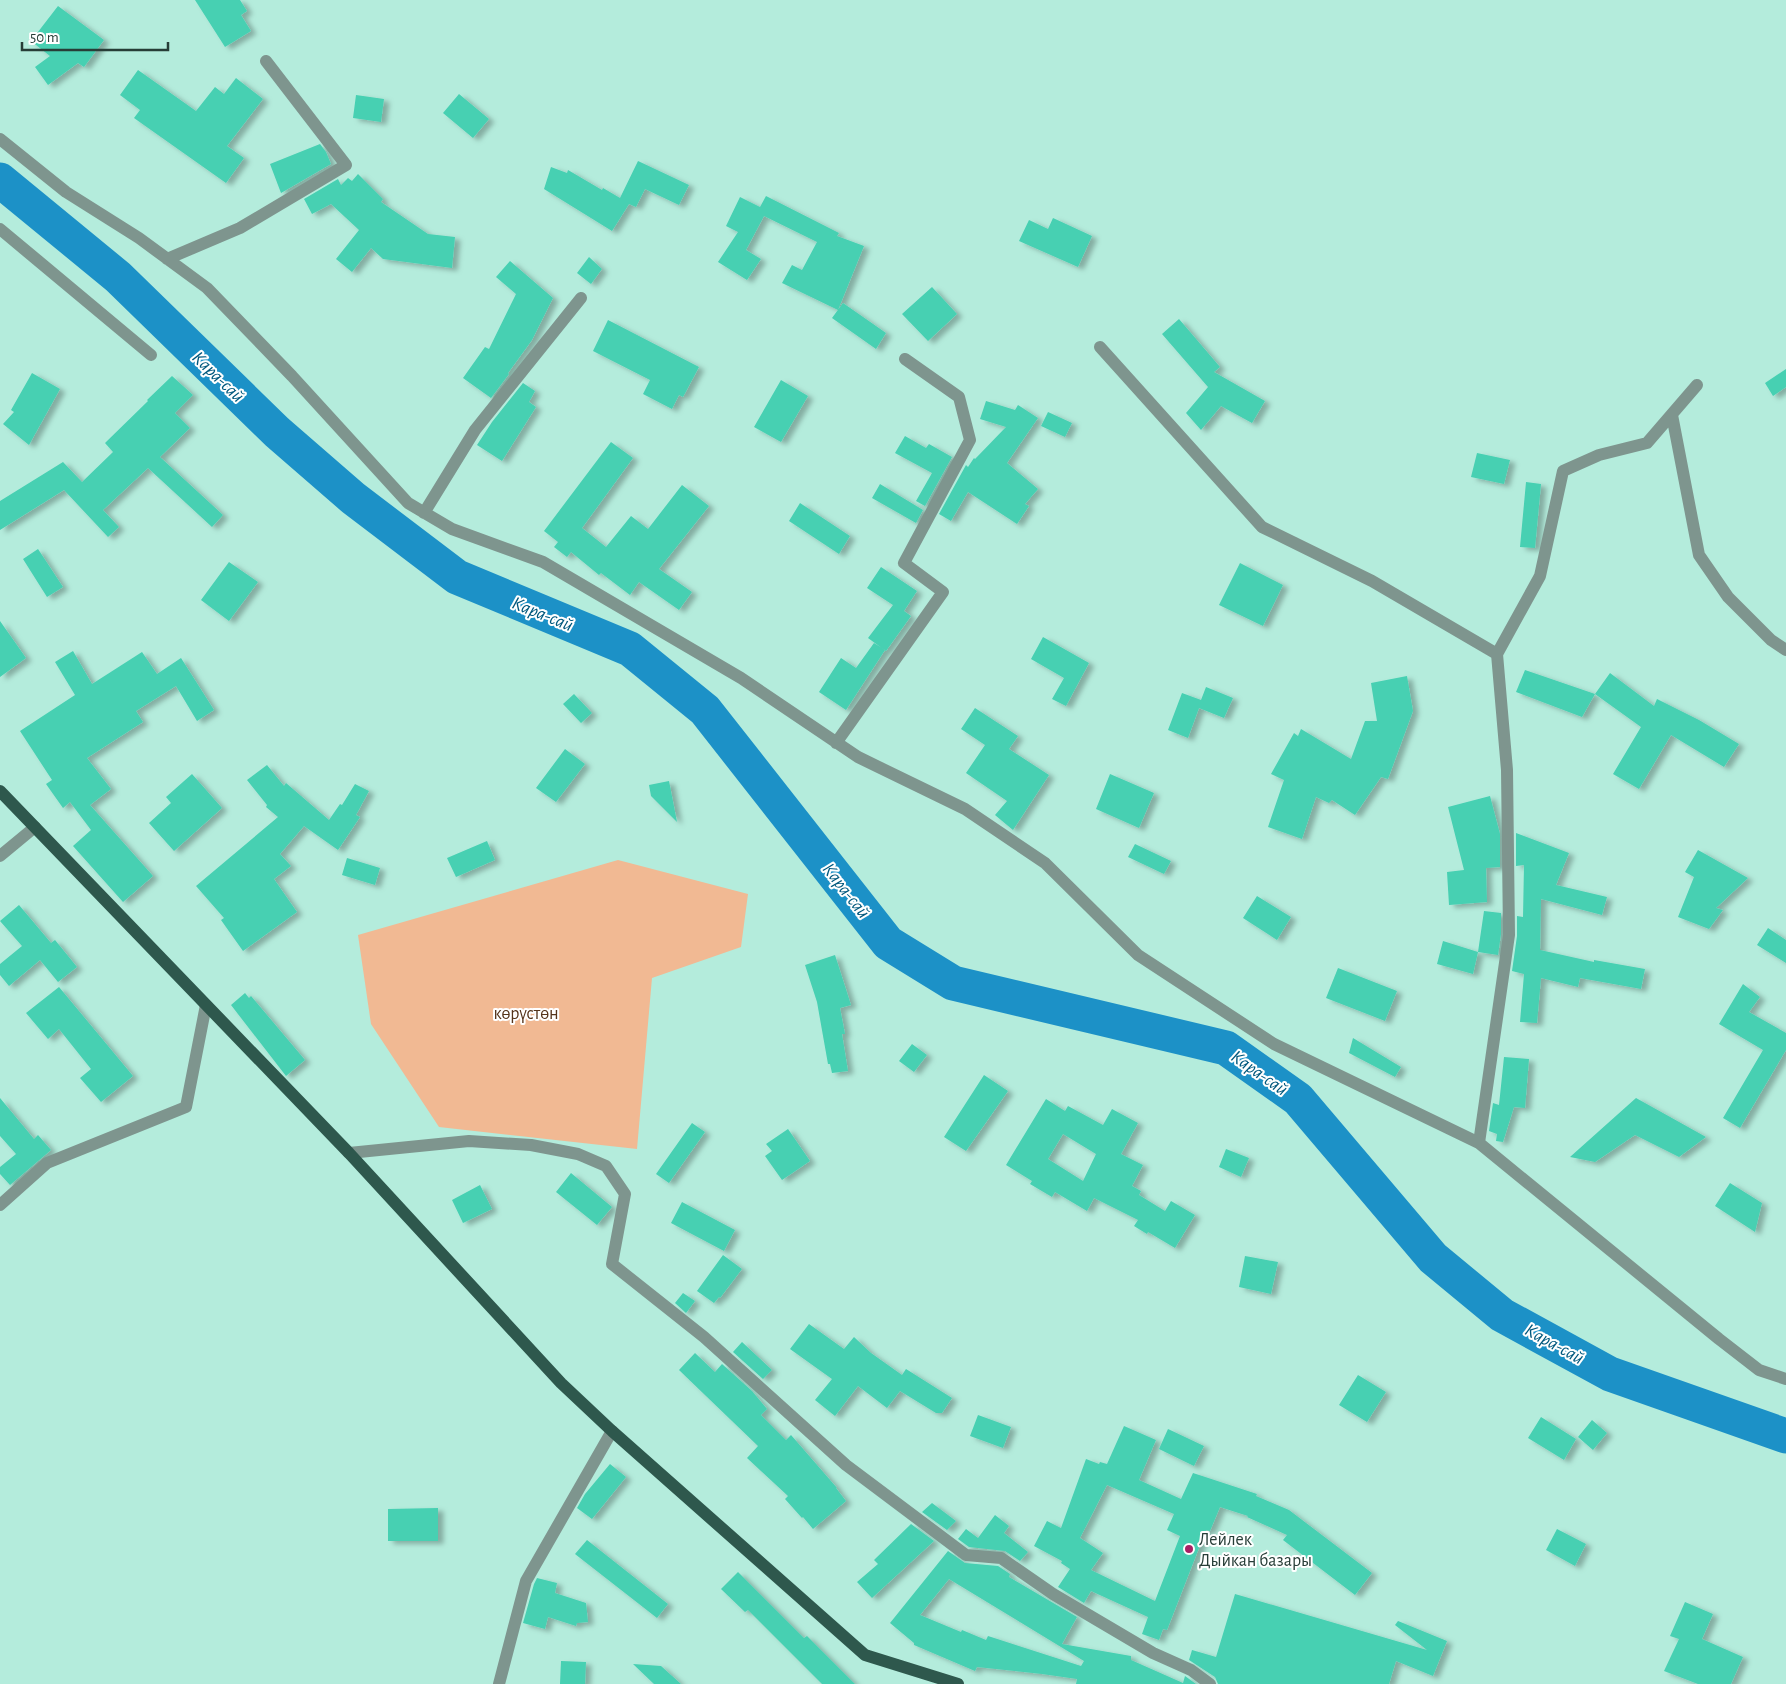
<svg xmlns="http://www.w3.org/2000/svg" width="1786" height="1684" font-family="'Alegreya Sans',sans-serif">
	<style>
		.green { fill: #f1b993 }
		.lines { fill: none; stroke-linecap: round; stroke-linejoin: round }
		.river { stroke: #1c91c7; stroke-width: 35 }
		.building { fill: #46d0b2; fill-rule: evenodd; filter: url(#shadow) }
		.minor { stroke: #7e958e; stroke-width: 12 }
		.major { stroke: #2e584d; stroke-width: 12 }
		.poi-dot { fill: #a82065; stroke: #fff; stroke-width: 2 }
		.labels { text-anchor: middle; stroke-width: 4; stroke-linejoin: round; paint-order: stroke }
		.park-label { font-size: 18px; fill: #55331a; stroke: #fff }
		.poi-label { font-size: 18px; fill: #273d37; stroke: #fff; text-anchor: start }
		.water-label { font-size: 19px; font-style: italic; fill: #00587d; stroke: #fff }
	</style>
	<defs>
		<filter id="shadow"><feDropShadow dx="5.5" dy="3" stdDeviation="2.5" flood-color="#0004"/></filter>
	</defs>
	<rect width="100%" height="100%" fill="#b4ecdc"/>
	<!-- green -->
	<path class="green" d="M 618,860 L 748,894 L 741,947 L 652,978 L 637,1149 L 439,1127 L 371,1024 L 358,935 Z"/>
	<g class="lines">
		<!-- river -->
		<path class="river" d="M 0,180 L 118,277 L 277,432 L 353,498 L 457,577 L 630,649 L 705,710 L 888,943 L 953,983 L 1226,1048 L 1298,1099 L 1433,1258 L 1502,1315 L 1610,1374 L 1786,1436"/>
	</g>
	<!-- building -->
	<path class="building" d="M 195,0 L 240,0 L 247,11 L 241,15 L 251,31 L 225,47 Z
		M 58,6 L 104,40 L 84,67 L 78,63 L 48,85 L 35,67 L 50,56 L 31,41 Z
		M 138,70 L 196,111 L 215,87 L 224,94 L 236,78 L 263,99 L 227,146 L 244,158 L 226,183 L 134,118 L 140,110 L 120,95 Z
		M 459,94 L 489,119 L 473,138 L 443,113 Z
		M 356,95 L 384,99 L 381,122 L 353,118 Z
		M 320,144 L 326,152 L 331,164 L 281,193 L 270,164 Z
		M 638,161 L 689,185 L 679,205 L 645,189 L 636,207 L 629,204 L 612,231 L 544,189 L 551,167 L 567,173 L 568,170 L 602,190 L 603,188 L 620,198 Z
		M 358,174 L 383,199 L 381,202 L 428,234 L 455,237 L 452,268 L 383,259 L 371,248 L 352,272 L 336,259 L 359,230 L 331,204 L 312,214 L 304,199 L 338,179 L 341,185 L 348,178 L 352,181 Z
		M 766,196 L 839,233 L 837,236 L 864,246 L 838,310 L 782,283 L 792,265 L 802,270 L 817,242 L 764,216 L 746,250 L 761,259 L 747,280 L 718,262 L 738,232 L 726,226 L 740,197 L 760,207 Z
		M 1053,218 L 1092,236 L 1078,267 L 1019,241 L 1029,220 L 1048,229 Z
		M 589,257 L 602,269 L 591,284 L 577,273 Z
		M 510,261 L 553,298 L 532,340 L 508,373 L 509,374 L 491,398 L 463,378 L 485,347 L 489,349 L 516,294 L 496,277 Z
		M 932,287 L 957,314 L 928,341 L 902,314 Z
		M 843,303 L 886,333 L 876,349 L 832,318 Z
		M 1179,319 L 1220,367 L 1214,372 L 1265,401 L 1252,423 L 1221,406 L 1201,430 L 1186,413 L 1208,387 L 1162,334 Z
		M 608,320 L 699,367 L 683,397 L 679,395 L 672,409 L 643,394 L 650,380 L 593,351 Z
		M 1786,369 L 1786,387 L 1773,396 L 1765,383 Z
		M 32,373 L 60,389 L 29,445 L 3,424 L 14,412 L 11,410 Z
		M 172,376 L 193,395 L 175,413 L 190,428 L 160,457 L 223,515 L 212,527 L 148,468 L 103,510 L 119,527 L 108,537 L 64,490 L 0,530 L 0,501 L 63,462 L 82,482 L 113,452 L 105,443 L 148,401 L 147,400 Z
		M 781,380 L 808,396 L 781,442 L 754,427 Z
		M 523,383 L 535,391 L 529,402 L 536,407 L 502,461 L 477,445 L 492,422 Z
		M 986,401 L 1015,410 L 1018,405 L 1038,418 L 1007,463 L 1038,489 L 1025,504 L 1029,506 L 1017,524 L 968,492 L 951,521 L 939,514 L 966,465 L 968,467 L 974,458 L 975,459 L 1006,427 L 980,419 Z
		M 1048,412 L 1072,423 L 1065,437 L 1041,426 Z
		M 905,436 L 926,448 L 929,444 L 952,457 L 925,506 L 916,501 L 932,473 L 895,453 Z
		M 611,442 L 633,458 L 582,528 L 606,547 L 631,516 L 648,529 L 682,485 L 709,506 L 659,569 L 692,592 L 679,610 L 639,582 L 630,595 L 601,573 L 599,575 L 571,552 L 567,557 L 554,547 L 558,542 L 544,531 Z
		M 1477,453 L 1510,460 L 1504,484 L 1471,477 Z
		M 1526,482 L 1541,484 L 1535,548 L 1520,547 Z
		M 880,484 L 923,510 L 916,523 L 872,498 Z
		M 800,503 L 850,536 L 839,554 L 789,521 Z
		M 38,549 L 63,587 L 47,597 L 23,559 Z
		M 229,562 L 258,582 L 229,621 L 201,600 Z
		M 1240,563 L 1283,585 L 1263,626 L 1219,605 Z
		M 881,567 L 917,591 L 904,611 L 911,616 L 886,651 L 868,638 L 893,605 L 867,588 Z
		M 0,621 L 26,658 L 0,677 Z
		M 1043,637 L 1089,663 L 1066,706 L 1052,699 L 1064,678 L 1031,659 Z
		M 874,643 L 885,650 L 846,710 L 819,692 L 841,658 L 856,668 Z
		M 73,651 L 92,684 L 142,652 L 157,674 L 181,658 L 214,710 L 197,721 L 176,686 L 136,711 L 143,722 L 87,758 L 111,789 L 90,805 L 153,876 L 123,902 L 73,846 L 91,830 L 70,802 L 63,808 L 46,784 L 52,780 L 20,731 L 75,695 L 55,662 Z
		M 1525,670 L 1595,694 L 1582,717 L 1516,692 Z
		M 1610,673 L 1654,706 L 1657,699 L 1699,720 L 1739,744 L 1724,767 L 1671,735 L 1639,789 L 1613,774 L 1641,727 L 1595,694 Z
		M 1407,676 L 1413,711 L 1388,779 L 1381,777 L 1355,815 L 1332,800 L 1329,803 L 1316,797 L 1302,839 L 1268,827 L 1284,780 L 1271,774 L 1294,733 L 1298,736 L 1301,729 L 1351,759 L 1365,721 L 1377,721 L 1371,683 Z
		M 1206,687 L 1233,698 L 1224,718 L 1199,708 L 1188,738 L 1168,730 L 1182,693 L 1201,700 Z
		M 574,694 L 592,713 L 581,723 L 563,704 Z
		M 975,708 L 1018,736 L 1009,749 L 1049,775 L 1013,830 L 995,815 L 1007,801 L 966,773 L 985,745 L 961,729 Z
		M 565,749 L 585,764 L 556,802 L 536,788 Z
		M 267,765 L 284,786 L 286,783 L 329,820 L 340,804 L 342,805 L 355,784 L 369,791 L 356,815 L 360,817 L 338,850 L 304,826 L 280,854 L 291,866 L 274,879 L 297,912 L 243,951 L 221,920 L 224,918 L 196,886 L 278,817 L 266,807 L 267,805 L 247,780 Z
		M 192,774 L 222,808 L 174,851 L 149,823 L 171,803 L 166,797 Z
		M 1110,774 L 1154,793 L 1139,828 L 1096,809 Z
		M 669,781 L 677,822 L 651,796 L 649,785 Z
		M 1490,796 L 1500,834 L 1500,867 L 1486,868 L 1487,902 L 1449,905 L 1447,872 L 1464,870 L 1448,807 Z
		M 1516,833 L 1569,853 L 1556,885 L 1607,897 L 1602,915 L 1541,899 L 1540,950 L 1594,962 L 1594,960 L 1645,969 L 1641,989 L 1580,978 L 1578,987 L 1541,978 L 1537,1023 L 1520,1022 L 1524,974 L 1512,971 L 1517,936 L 1517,916 L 1523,917 L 1524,865 L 1516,866 Z
		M 487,841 L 495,860 L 456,877 L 447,858 Z
		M 1135,844 L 1171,861 L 1164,874 L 1128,857 Z
		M 1698,850 L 1748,878 L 1716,908 L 1723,910 L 1709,929 L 1678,917 L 1694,877 L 1685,872 Z
		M 347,858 L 380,868 L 375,885 L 342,875 Z
		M 1257,896 L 1291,917 L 1277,940 L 1243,918 Z
		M 19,905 L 51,943 L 55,940 L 77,967 L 58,982 L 40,960 L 9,986 L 0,975 L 0,964 L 22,946 L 0,921 Z
		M 1484,911 L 1501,913 L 1501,934 L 1498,955 L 1478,952 Z
		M 1768,928 L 1786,940 L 1786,963 L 1757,945 Z
		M 1443,941 L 1478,952 L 1473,974 L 1437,964 Z
		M 835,955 L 851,1005 L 840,1008 L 845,1034 L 842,1034 L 848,1071 L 832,1073 L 830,1064 L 828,1064 L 817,1002 L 805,965 Z
		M 1338,968 L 1397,991 L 1385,1021 L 1326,998 Z
		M 1743,984 L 1760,997 L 1749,1012 L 1786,1033 L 1786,1050 L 1740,1128 L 1723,1118 L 1763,1050 L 1719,1024 Z
		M 59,987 L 133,1076 L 101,1102 L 80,1078 L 91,1069 L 59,1029 L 48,1039 L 26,1013 Z
		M 245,993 L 249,998 L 251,996 L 305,1060 L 286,1076 L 231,1005 Z
		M 1353,1038 L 1401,1067 L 1395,1077 L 1349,1053 Z
		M 912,1044 L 927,1055 L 914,1072 L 899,1061 Z
		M 1504,1057 L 1529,1059 L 1525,1108 L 1514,1107 L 1503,1142 L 1496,1141 L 1497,1134 L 1489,1131 L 1493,1103 L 1499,1105 Z
		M 984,1075 L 1008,1091 L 966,1151 L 944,1137 Z
		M 0,1098 L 34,1139 L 38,1135 L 51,1150 L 10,1185 L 0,1174 L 0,1167 L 16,1154 L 0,1136 Z
		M 1636,1098 L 1706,1137 L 1679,1157 L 1635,1135 L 1595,1162 L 1570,1157 Z
		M 1046,1099 L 1065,1111 L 1068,1106 L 1103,1125 L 1112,1109 L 1138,1123 L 1121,1154 L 1143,1165 L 1132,1186 L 1141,1191 L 1139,1195 L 1165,1211 L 1171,1201 L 1195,1215 L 1175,1248 L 1148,1232 L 1147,1234 L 1134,1226 L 1138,1220 L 1094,1198 L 1087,1211 L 1055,1192 L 1052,1197 L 1030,1184 L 1032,1181 L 1006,1165 ZM 1063,1134 L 1096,1154 L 1083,1181 L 1048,1159 Z
		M 692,1123 L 705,1132 L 669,1183 L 656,1174 Z
		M 788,1129 L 810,1161 L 782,1180 L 765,1156 L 772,1151 L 766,1144 Z
		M 1226,1149 L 1249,1158 L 1241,1177 L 1219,1167 Z
		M 571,1173 L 612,1207 L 597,1225 L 556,1192 Z
		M 1730,1183 L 1762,1203 L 1755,1232 L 1715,1206 Z
		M 480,1185 L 492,1209 L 463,1223 L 452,1200 Z
		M 682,1202 L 735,1230 L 724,1251 L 671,1223 Z
		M 723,1255 L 742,1269 L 720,1298 L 719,1297 L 714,1303 L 697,1291 Z
		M 1245,1256 L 1278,1262 L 1271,1294 L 1239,1287 Z
		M 683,1293 L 695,1301 L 686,1313 L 675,1303 Z
		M 809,1324 L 844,1349 L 854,1337 L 871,1353 L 902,1375 L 906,1369 L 952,1398 L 942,1413 L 936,1413 L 900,1391 L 887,1408 L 858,1386 L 835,1416 L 815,1400 L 832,1379 L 790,1349 Z
		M 742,1342 L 772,1370 L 763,1379 L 733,1352 Z
		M 695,1353 L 715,1372 L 722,1364 L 752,1391 L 767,1409 L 761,1415 L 786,1440 L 791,1435 L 837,1488 L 836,1488 L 846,1501 L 813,1529 L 803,1517 L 802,1518 L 785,1499 L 788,1496 L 747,1458 L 758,1446 L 679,1370 Z
		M 1358,1375 L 1386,1392 L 1367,1422 L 1339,1405 Z
		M 978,1415 L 1011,1427 L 1003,1448 L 970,1436 Z
		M 1541,1417 L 1576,1439 L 1564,1460 L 1528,1438 Z
		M 1592,1420 L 1607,1433 L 1593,1450 L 1578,1437 Z
		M 1124,1426 L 1156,1440 L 1139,1480 L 1181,1499 L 1193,1473 L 1257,1494 L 1256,1496 L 1289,1510 L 1372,1573 L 1355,1595 L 1283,1540 L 1287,1535 L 1247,1517 L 1248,1516 L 1220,1507 L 1210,1531 L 1206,1530 L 1167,1630 L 1163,1629 L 1159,1640 L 1142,1634 L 1148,1617 L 1091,1591 L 1084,1603 L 1058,1587 L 1070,1569 L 1061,1563 L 1062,1561 L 1034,1546 L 1047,1521 L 1061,1528 L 1086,1459 L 1099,1464 L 1100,1462 L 1107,1464 ZM 1107,1485 L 1174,1514 L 1167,1530 L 1180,1536 L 1155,1601 L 1091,1570 L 1103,1553 L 1080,1538 Z
		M 1168,1429 L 1204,1446 L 1194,1466 L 1159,1449 Z
		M 610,1464 L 626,1477 L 592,1519 L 577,1508 L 585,1494 Z
		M 932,1503 L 956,1521 L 947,1530 L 922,1512 Z
		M 438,1508 L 438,1541 L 388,1541 L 388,1509 Z
		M 995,1515 L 1009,1526 L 1004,1533 L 1028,1552 L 1020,1561 L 1005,1551 L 969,1547 L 958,1539 L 966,1529 L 978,1538 Z
		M 911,1524 L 934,1541 L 872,1598 L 857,1582 L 878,1564 L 874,1560 Z
		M 1557,1529 L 1586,1544 L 1575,1566 L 1546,1550 Z
		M 587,1540 L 668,1604 L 657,1618 L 575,1554 Z
		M 948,1551 L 965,1563 L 998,1566 L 1010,1574 L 1009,1577 L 1077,1617 L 1062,1644 L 1131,1656 L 1131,1660 L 1183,1683 L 1185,1676 L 1196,1684 L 1076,1684 L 1077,1679 L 1042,1674 L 977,1667 L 975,1671 L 914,1645 L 914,1643 L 890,1623 ZM 949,1579 L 1084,1661 L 1081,1666 L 988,1636 L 986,1640 L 962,1630 L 961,1632 L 920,1615 Z
		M 738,1572 L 804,1638 L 807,1636 L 855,1684 L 822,1684 L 748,1610 L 745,1612 L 721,1589 Z
		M 537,1578 L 557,1583 L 555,1593 L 586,1603 L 588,1622 L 577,1623 L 576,1626 L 548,1617 L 545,1629 L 523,1623 L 534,1584 Z
		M 1235,1594 L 1427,1650 L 1395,1625 L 1398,1621 L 1447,1641 L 1433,1676 L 1396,1661 L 1389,1684 L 1218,1684 L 1215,1677 L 1189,1660 L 1192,1650 L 1216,1657 Z
		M 1685,1602 L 1713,1614 L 1702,1639 L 1743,1657 L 1731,1684 L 1698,1684 L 1664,1671 L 1679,1639 L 1670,1636 Z
		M 561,1661 L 586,1662 L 585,1684 L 560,1684 Z
		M 633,1664 L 661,1666 L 681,1684 L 654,1684 Z"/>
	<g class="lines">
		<!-- minor -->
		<path class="minor" d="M 0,139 L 66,192 L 139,238 L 207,288 L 292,376 L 408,503 L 452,529 L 543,562 L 741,678 L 858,757 L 965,809 L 1045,863 L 1138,955 L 1274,1044 L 1479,1143 L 1719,1339 L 1759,1370 L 1786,1379
			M 0,229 L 151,355
			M 167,259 L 240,228 L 346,165 L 266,61
			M 1100,347 L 1262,527 L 1372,581 L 1497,654
			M 1672,415 L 1699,555 L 1728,597 L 1771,640 L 1786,650
			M 424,513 L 475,430 L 581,298
			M 836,743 L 943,592 L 904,563 L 970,440 L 959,397 L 905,359
			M 0,856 L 35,827
			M 1479,1143 L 1509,935 L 1507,770 L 1497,654 L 1540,576 L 1563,471 L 1599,455 L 1647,443 L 1697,385
			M 349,1153 L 469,1141 L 531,1145 L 578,1154 L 606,1166 L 625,1194 L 612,1264 L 704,1337 L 846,1465 L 966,1555 L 1001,1558 L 1053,1594 L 1153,1653 L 1191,1670 L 1210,1684
			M 0,1205 L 47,1163 L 186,1107 L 206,1005
			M 499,1684 L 526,1581 L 612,1431"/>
		<!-- major -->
		<path class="major" d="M 0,791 L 349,1153 L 561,1383 L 612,1431 L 865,1655 L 958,1684"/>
	</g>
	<!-- markers -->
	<circle class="poi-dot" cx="1189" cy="1549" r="5"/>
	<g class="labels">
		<!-- park labels -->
		<g class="park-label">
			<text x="526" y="1019">көрүстөн</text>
		</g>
		<!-- poi labels -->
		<g class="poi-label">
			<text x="1199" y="1545">Лейлек<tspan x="1199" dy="21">Дыйкан базары</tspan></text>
		</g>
		<!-- water labels -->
		<g class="water-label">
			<text transform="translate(219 376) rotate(44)" y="7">Кара-сай</text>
			<text transform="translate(543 613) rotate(22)" y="7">Кара-сай</text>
			<text transform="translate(847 890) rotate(52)" y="7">Кара-сай</text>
			<text transform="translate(1260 1072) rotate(35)" y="7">Кара-сай</text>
			<text transform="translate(1555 1343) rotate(29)" y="7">Кара-сай</text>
		</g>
	</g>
	<!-- scale -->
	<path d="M22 42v8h146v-8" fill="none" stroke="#273d37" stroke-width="2.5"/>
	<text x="30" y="42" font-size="15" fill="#273d37" stroke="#ffffff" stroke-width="4" paint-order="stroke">50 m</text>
</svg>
